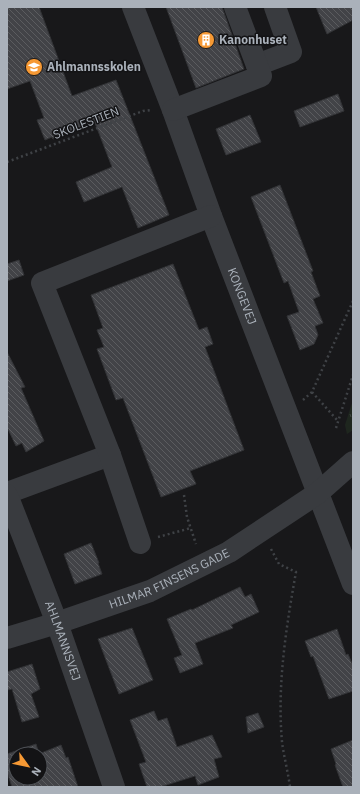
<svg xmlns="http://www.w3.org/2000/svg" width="360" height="794" font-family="'IBM Plex Sans',sans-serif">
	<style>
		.grass { fill: url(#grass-tufts) }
		.building { fill: url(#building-back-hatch); stroke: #323336; fill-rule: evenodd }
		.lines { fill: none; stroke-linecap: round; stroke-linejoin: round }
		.path { stroke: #3f4246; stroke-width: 2.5; stroke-dasharray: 2 3; stroke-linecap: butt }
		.minor { stroke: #393b3f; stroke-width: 22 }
		.labels { text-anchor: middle; stroke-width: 3; stroke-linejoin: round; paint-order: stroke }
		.poi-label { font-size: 12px; font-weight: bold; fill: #aab1ba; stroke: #131315; text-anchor: start }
		.street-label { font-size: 12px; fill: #aab1ba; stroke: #131315 }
	</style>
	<defs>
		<pattern id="grass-tufts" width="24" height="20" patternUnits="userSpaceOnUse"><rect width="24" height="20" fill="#1e261e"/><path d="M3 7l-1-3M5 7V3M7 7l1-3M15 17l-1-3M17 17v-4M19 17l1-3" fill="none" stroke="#3c433d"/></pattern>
		<pattern id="building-back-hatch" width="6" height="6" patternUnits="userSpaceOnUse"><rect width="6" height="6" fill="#424347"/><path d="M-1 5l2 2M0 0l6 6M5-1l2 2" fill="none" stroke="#5b5c5f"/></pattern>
	</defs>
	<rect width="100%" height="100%" fill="#18181a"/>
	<!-- grass -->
	<path class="grass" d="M 353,400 L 353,430 L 347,434 L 345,425 Z"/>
	<!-- building -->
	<path class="building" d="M 7,7 L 39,7 L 72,96 L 116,80 L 169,215 L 138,228 L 122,187 L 84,202 L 76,182 L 112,167 L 95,123 L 53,139 L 52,137 L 45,140 L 37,120 L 44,118 L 30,81 L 7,89 Z
		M 166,7 L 222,7 L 244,69 L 196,88 Z
		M 316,7 L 353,7 L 353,20 L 327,34 Z
		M 338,94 L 344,111 L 300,127 L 294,111 Z
		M 250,115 L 261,142 L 226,155 L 216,129 Z
		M 280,185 L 313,271 L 311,272 L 320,296 L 313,299 L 323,323 L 315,326 L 318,335 L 314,344 L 300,350 L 287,316 L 299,312 L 288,281 L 284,283 L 251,197 Z
		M 19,260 L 24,275 L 7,281 L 7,264 Z
		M 173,264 L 199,330 L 207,327 L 213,344 L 205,347 L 244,450 L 190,471 L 196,484 L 161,497 L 123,398 L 116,400 L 97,349 L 104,347 L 97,330 L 103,328 L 91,295 Z
		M 7,352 L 25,387 L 21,388 L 44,441 L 26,452 L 22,443 L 16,446 L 7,427 Z
		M 91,543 L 99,563 L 98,563 L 102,574 L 75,584 L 64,554 Z
		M 240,587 L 245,597 L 251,594 L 259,612 L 231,625 L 233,628 L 195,643 L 203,664 L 180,673 L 174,658 L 182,655 L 167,619 L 191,609 L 192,610 Z
		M 132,628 L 153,680 L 119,694 L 98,639 Z
		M 337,629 L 346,655 L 348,654 L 353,666 L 353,691 L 329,699 L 313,656 L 311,657 L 305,641 Z
		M 32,664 L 40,689 L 31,694 L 39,717 L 22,722 L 12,689 L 7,690 L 7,672 Z
		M 154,711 L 158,721 L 167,718 L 177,747 L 212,735 L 222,757 L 214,759 L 219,777 L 198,785 L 195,776 L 160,787 L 147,787 L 139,764 L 146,762 L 130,720 Z
		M 258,713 L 264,727 L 248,733 L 246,717 Z
		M 353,740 L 353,787 L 343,787 L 335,765 L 336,764 L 331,749 Z
		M 36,744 L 39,754 L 61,745 L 66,758 L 68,757 L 78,787 L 12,787 L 7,772 L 7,754 ZM 16,754 L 40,754 L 40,778 L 16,778 Z"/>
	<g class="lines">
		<!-- path -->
		<path class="path" d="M 7,162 L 143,111 L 151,110
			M 312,392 L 338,421
			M 303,400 L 312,392 L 353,301
			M 336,428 L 353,375
			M 184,495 L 187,517 L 196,544
			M 158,537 L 191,528
			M 271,549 L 279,564 L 296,572 C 286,628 277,685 282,742 C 284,757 288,772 290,787"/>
		<!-- minor -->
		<g class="minor">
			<path id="s1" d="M 133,7 L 173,110 L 211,216 L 353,584"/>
			<path d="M 257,65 L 291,52 L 275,7"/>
			<path d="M 173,110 L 261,76 L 235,7"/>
			<path d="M 7,493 L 110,455"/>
			<path id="s2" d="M 7,495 L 57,623 L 114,787"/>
			<path d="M 140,543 L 110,455 L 42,283 L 211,216"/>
			<path id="s3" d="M 7,638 L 57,623 L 150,591 L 229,552 L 318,493 L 353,462"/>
		</g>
	</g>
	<!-- icons -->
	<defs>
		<g id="building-disc" transform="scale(0.9)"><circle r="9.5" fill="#f69934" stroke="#131315"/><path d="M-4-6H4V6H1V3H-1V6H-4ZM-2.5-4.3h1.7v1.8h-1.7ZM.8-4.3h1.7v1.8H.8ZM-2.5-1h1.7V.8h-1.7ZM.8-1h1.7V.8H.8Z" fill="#fff"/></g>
		<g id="school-disc" transform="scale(0.9)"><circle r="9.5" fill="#f69934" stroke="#131315"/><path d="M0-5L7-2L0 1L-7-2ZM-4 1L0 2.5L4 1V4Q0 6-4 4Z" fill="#fff"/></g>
	</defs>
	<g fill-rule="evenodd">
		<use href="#building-disc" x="206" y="40"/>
		<use href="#school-disc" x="34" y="67"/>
	</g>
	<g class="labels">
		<!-- poi labels -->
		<g class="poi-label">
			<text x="219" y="44">Kanonhuset</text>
			<text x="47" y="71">Ahlmannsskolen</text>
		</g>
		<!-- street labels -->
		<g class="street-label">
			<text transform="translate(86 123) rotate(-21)" y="4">SKOLESTIEN</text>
			<text dy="4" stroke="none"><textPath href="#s1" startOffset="309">KONGEVEJ</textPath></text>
			<text dy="4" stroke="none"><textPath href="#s3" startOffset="173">HILMAR FINSENS GADE</textPath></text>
			<text dy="4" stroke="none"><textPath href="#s2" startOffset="156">AHLMANNSVEJ</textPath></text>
		</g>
	</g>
	<!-- border -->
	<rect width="360" height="794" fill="none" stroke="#aab1ba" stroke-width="16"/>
	<!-- north arrow -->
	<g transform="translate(28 766) rotate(123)"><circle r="19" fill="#131315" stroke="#4f5257"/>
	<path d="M0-3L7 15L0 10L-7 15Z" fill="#f69934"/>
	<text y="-6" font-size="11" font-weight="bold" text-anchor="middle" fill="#aab1ba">N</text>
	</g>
</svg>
